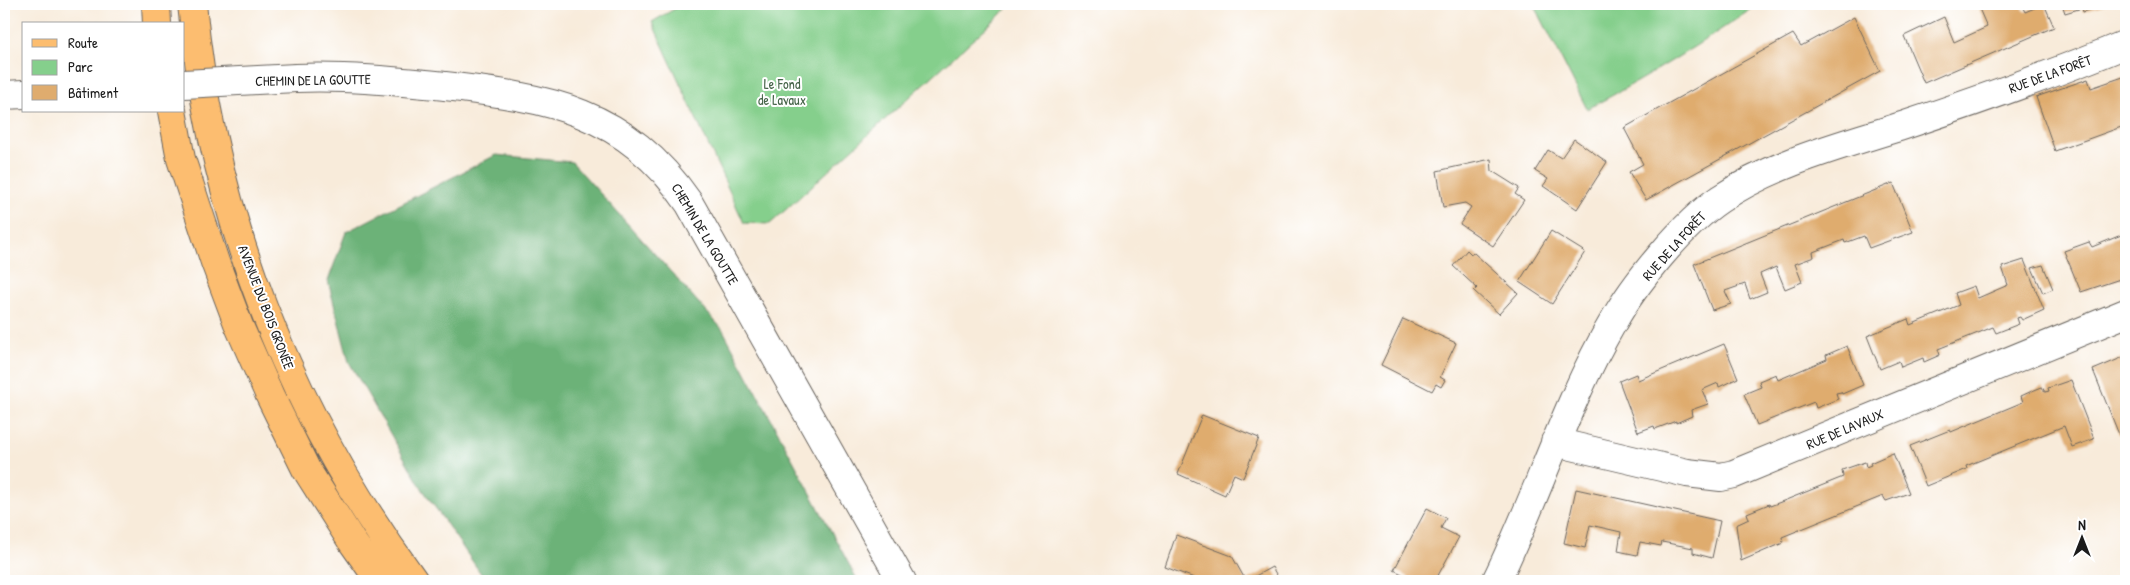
<svg xmlns="http://www.w3.org/2000/svg" width="2130" height="585" font-family="'Patrick Hand',sans-serif">
	<style>
		.green { fill: #85cf8c; stroke: #507654 }
		.forest { fill: #6cb278; stroke: #44674a }
		.building { fill: #dfac6e }
		.lines { fill: none; stroke-linecap: round; stroke-linejoin: round }
		.street-casing { stroke: #69645e; stroke-width: 30 }
		.primary-casing { stroke: #69645e; stroke-width: 30 }
		.street { stroke: #fff; stroke-width: 28 }
		.primary { stroke: #fcbd6f; stroke-width: 28 }
		.street-bridge-casing { stroke: #69645e; stroke-width: 30; stroke-linecap: butt }
		.street-bridge { stroke: #fff; stroke-width: 28 }
		.labels { text-anchor: middle; stroke-width: 4; stroke-linejoin: round; paint-order: stroke }
		.street-label { font-size: 14px; fill: #1c1c1c; stroke: #fff }
		.park-label { font-size: 14px; fill: #466449; stroke: #fff }
	</style>
	<rect width="100%" height="100%" fill="#fff"/>
	<filter id="ink" filterUnits="userSpaceOnUse"><feTurbulence type="fractalNoise" baseFrequency=".02" numOctaves="2"/><feDisplacementMap in="SourceGraphic" scale="10" xChannelSelector="R" yChannelSelector="G"/><feConvolveMatrix kernelMatrix="1 2 1 2 8 2 1 2 1" color-interpolation-filters="sRGB"/></filter>
	<filter id="wash" filterUnits="userSpaceOnUse"><feTurbulence type="fractalNoise" baseFrequency=".0096" numOctaves="4" result="noise"/><feDisplacementMap in="SourceGraphic" scale="20" xChannelSelector="R" yChannelSelector="G"/><feGaussianBlur stdDeviation="1.12" result="paint"/><feColorMatrix in="noise" values="0 0 0 0 0 0 0 0 0 0 0 0 0 0 0 0 0 1.4 0 .05"/><feComposite in="paint" operator="in"/></filter>
	<g filter="url(#wash)">
		<rect width="100%" height="100%" fill="#f8ebda"/>
		<!-- green -->
		<path class="green" d="M 683,4 L 1012,4 L 770,224 L 744,223 L 652,22 Z
			M 1534,4 L 1759,4 C 1703,42 1647,78 1587,109 Z"/>
		<!-- forest -->
		<path class="forest" d="M 496,155 L 572,162 L 723,330 L 858,581 L 486,581 L 421,487 L 349,362 L 328,281 L 346,232 Z"/>
		<g id="blocks">
			<!-- building -->
			<path class="building" d="M 1977,4 L 2021,4 L 2025,12 L 2044,4 L 2054,27 L 1924,83 L 1904,36 L 1944,17 L 1954,42 L 1987,27 Z
				M 2062,4 L 2109,4 L 2083,12 L 2082,8 L 2065,13 Z
				M 1854,17 L 1880,71 L 1646,200 L 1629,172 L 1643,164 L 1624,128 L 1793,34 L 1801,46 Z
				M 2126,76 L 2126,113 L 2121,115 L 2124,126 L 2055,151 L 2036,97 L 2088,79 L 2091,88 Z
				M 1574,139 L 1607,162 L 1577,209 L 1543,186 L 1548,179 L 1535,171 L 1548,150 L 1561,158 Z
				M 1491,159 L 1492,171 L 1519,188 L 1515,194 L 1524,200 L 1493,246 L 1460,224 L 1471,207 L 1465,203 L 1443,207 L 1437,171 Z
				M 1893,183 L 1913,232 L 1869,248 L 1864,236 L 1845,243 L 1844,240 L 1813,252 L 1814,257 L 1795,264 L 1802,282 L 1785,289 L 1776,267 L 1760,274 L 1767,292 L 1750,299 L 1745,284 L 1725,291 L 1731,304 L 1712,310 L 1694,264 Z
				M 1551,231 L 1585,252 L 1552,304 L 1519,282 Z
				M 2126,233 L 2126,277 L 2081,292 L 2064,251 L 2089,242 L 2092,247 Z
				M 1467,250 L 1471,254 L 1474,253 L 1518,293 L 1499,314 L 1474,291 L 1477,288 L 1453,266 Z
				M 2024,260 L 2044,310 L 2022,320 L 2020,317 L 2017,318 L 2019,324 L 1996,333 L 1993,327 L 1938,349 L 1940,355 L 1924,362 L 1923,358 L 1901,367 L 1899,361 L 1880,369 L 1867,336 L 1908,319 L 1910,325 L 1959,305 L 1955,293 L 1974,286 L 1978,298 L 2008,285 L 2002,267 Z
				M 2043,265 L 2053,289 L 2043,293 L 2032,268 Z
				M 1403,319 L 1456,343 L 1440,377 L 1445,380 L 1441,387 L 1436,384 L 1432,391 L 1381,365 Z
				M 1724,344 L 1738,378 L 1719,387 L 1718,383 L 1702,390 L 1708,404 L 1691,410 L 1692,416 L 1676,423 L 1676,421 L 1655,429 L 1654,426 L 1638,432 L 1619,381 L 1636,374 L 1638,380 Z
				M 1847,346 L 1863,385 L 1842,394 L 1841,392 L 1836,393 L 1838,399 L 1816,408 L 1814,402 L 1757,425 L 1744,394 L 1761,387 L 1759,381 L 1776,374 L 1778,380 L 1827,359 L 1826,355 Z
				M 2126,356 L 2126,403 L 2123,404 L 2126,412 L 2126,434 L 2120,437 L 2093,370 Z
				M 2071,380 L 2094,439 L 2072,447 L 2064,426 L 1966,466 L 1967,469 L 1926,486 L 1910,446 L 1950,430 L 1951,432 L 2023,402 L 2021,396 L 2032,391 L 2042,387 L 2045,392 L 2049,391 L 2048,388 Z
				M 1202,415 L 1259,438 L 1243,478 L 1234,474 L 1225,495 L 1178,474 Z
				M 1893,453 L 1909,493 L 1886,501 L 1883,496 L 1782,537 L 1783,543 L 1741,561 L 1736,525 L 1749,519 L 1747,513 L 1769,504 L 1770,506 L 1786,500 L 1843,477 L 1842,470 L 1865,462 L 1866,467 L 1871,465 L 1870,463 Z
				M 1576,489 L 1720,521 L 1712,558 L 1693,553 L 1693,548 L 1662,542 L 1661,546 L 1640,542 L 1637,555 L 1618,551 L 1621,532 L 1590,525 L 1585,548 L 1564,543 Z
				M 1427,508 L 1446,518 L 1441,528 L 1459,537 L 1435,581 L 1416,581 L 1394,570 Z
				M 1176,535 L 1232,556 L 1246,581 L 1272,567 L 1280,581 L 1202,581 L 1165,567 Z"/>
		</g>
	</g>
	<g filter="url(#ink)">
		<use href="#blocks" fill-opacity="0" stroke="#69645e" stroke-width="1"/>
		<g class="lines">
			<!-- street casing -->
			<g class="street-casing">
				<path id="street" d="M 296,78 C 346,76 395,81 445,86 C 549,98 625,110 689,203 L 902,581
					M 4,95 L 24,94
					M 1555,442 L 1687,473 L 1721,477 L 1734,474 L 2126,313
					M 1496,581 C 1538,496 1565,404 1613,322 C 1634,284 1684,223 1720,199 C 1775,162 1843,145 1905,125 C 1980,100 2054,74 2126,44"/>
			</g>
			<!-- primary casing -->
			<g class="primary-casing">
				<path id="primary" d="M 156,4 L 157,24
					M 192,4 C 212,215 289,411 414,581
					M 172,111 L 181,159 L 215,262 L 239,326 L 270,396 L 306,469 L 351,540 L 380,581"/>
			</g>
			<!-- street -->
			<use href="#street" class="street"/>
			<!-- primary -->
			<use href="#primary" class="primary"/>
			<!-- street-bridge casing -->
			<g class="street-bridge-casing">
				<path id="street-bridge" d="M 184,84 L 296,78"/>
			</g>
			<!-- street-bridge -->
			<use href="#street-bridge" class="street-bridge"/>
		</g>
	</g>
	<g class="labels">
		<!-- street labels -->
		<g class="street-label">
			<text transform="translate(2050 74) rotate(-20)" y="5">RUE DE LA FORÊT</text>
			<text transform="translate(313 80) rotate(-1)" y="5">CHEMIN DE LA GOUTTE</text>
			<text transform="translate(705 234) rotate(59)" y="5">CHEMIN DE LA GOUTTE</text>
			<text transform="translate(1674 246) rotate(-48)" y="5">RUE DE LA FORÊT</text>
			<text transform="translate(266 307) rotate(69)" y="5">AVENUE DU BOIS GRONÉE</text>
			<text transform="translate(1845 429) rotate(-23)" y="5">RUE DE LAVAUX</text>
		</g>
		<!-- park labels -->
		<g class="park-label">
			<text x="782" y="89">Le Fond<tspan x="782" dy="16">de Lavaux</tspan></text>
		</g>
	</g>
	<!-- margin -->
	<rect width="2130" height="585" fill="none" stroke="#fff" stroke-width="20"/>
	<!-- legend -->
	<rect x="22" y="22" width="162" height="90" fill="#ffffff" stroke="#a4a4a4"/>
	<rect x="32" y="39" width="25" height="8" fill="#fcbd6f" stroke="#a4a4a4"/>
	<text x="68" y="48" font-size="15" fill="#1c1c1c">Route</text>
	<rect x="32" y="60" width="25" height="15" fill="#85cf8c" stroke="#a4a4a4"/>
	<text x="68" y="72" font-size="15" fill="#1c1c1c">Parc</text>
	<rect x="32" y="85" width="25" height="15" fill="#dfac6e" stroke="#a4a4a4"/>
	<text x="68" y="98" font-size="15" fill="#1c1c1c">Bâtiment</text>
	<!-- north arrow -->
	<g transform="translate(2082 538)" stroke="#ffffff" stroke-width="4" paint-order="stroke">
	<path d="M0-4L9 19L0 12L-9 19Z" fill="#1c1c1c"/>
	<text y="-8" font-size="14" font-weight="bold" text-anchor="middle" fill="#1c1c1c">N</text>
	</g>
</svg>
